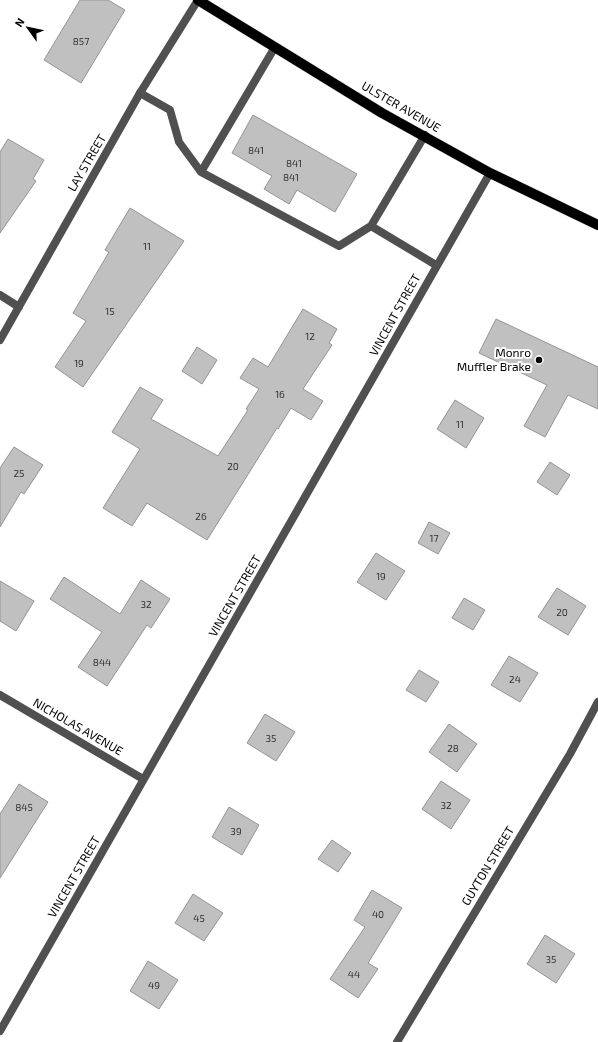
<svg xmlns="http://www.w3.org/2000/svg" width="598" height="1042" font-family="'Exo 2',sans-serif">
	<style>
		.building { fill: #c0c0c0; stroke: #949494 }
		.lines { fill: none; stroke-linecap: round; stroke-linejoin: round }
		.primary-casing { stroke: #dbdbdb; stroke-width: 11 }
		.lane { stroke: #505050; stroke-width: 8 }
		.street { stroke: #505050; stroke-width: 8 }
		.primary { stroke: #000; stroke-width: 10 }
		.poi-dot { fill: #000; stroke: #fff; stroke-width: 1.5 }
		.labels { text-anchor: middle; stroke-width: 4; stroke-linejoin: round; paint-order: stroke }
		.number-label { font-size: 10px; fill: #303030 }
		.street-label { font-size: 12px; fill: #000; stroke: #fff }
		.poi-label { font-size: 12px; fill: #000; stroke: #fff; text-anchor: end }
	</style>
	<rect width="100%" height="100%" fill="#fff"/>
	<!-- building -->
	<path class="building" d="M 80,0 L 108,0 L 125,10 L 81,83 L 44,60 Z
		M 253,115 L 357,174 L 335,212 L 297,190 L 289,204 L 264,189 L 272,176 L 232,153 Z
		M 8,139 L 44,160 L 33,179 L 36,181 L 0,233 L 0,152 Z
		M 130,208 L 184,241 L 83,387 L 55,367 L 86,321 L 73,313 L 109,252 L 105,250 Z
		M 303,309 L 337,329 L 329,343 L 332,345 L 303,389 L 323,401 L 311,420 L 291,408 L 278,429 L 277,428 L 207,540 L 147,503 L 132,526 L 103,508 L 140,449 L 112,432 L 140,387 L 163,400 L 151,419 L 218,456 L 248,410 L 246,409 L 259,389 L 240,378 L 253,358 L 268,367 Z
		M 496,319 L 598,367 L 598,409 L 568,395 L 545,437 L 524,426 L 547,385 L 479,353 Z
		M 197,347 L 217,360 L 202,384 L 182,371 Z
		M 455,400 L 484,418 L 466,448 L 437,429 Z
		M 14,447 L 43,465 L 24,494 L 21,492 L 0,527 L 0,468 Z
		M 550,462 L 570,475 L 557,495 L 537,482 Z
		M 429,522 L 450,533 L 438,554 L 418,543 Z
		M 376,553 L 405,571 L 386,600 L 357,582 Z
		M 64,577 L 120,614 L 141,580 L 170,599 L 151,628 L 147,625 L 107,686 L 78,667 L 102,632 L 50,599 Z
		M 0,581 L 34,601 L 16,631 L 0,621 Z
		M 557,588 L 586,606 L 568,635 L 538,617 Z
		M 464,598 L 485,610 L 473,630 L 452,618 Z
		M 509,656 L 538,673 L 520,702 L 491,685 Z
		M 419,670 L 439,682 L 426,702 L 406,690 Z
		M 265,714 L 295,732 L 276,761 L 247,743 Z
		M 449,724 L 477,744 L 457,772 L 429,752 Z
		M 441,781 L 470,800 L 451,829 L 422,809 Z
		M 19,784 L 48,802 L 0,878 L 0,814 Z
		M 229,807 L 259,825 L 242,855 L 212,837 Z
		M 332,840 L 351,853 L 338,872 L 318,859 Z
		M 372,890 L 402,908 L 368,963 L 378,969 L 358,998 L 330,979 L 365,927 L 354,920 Z
		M 193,894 L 223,913 L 204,941 L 175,923 Z
		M 545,935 L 575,954 L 556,983 L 527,964 Z
		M 148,961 L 178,980 L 159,1009 L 130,991 Z"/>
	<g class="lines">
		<!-- primary casing -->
		<g class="primary-casing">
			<path id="primary" d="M 198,0 L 382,113 L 490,173 L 598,225"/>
		</g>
		<!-- lane -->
		<path class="lane" d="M 140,93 L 170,110 L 179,142 L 201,172 L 339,246 L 371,226 L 436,265
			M 201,172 L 275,47
			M 371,226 L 425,135"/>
		<!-- street -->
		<path class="street" d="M 0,295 L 19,307
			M 0,340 L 140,93 L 198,0
			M 0,695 L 143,779
			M 0,1031 L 490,173
			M 397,1042 L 570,754 L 598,702"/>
		<!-- primary -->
		<use href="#primary" class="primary"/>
	</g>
	<!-- markers -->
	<circle class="poi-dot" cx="539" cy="360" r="4"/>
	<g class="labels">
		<!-- number labels -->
		<g class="number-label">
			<text x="81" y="45">857</text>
			<text x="256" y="154">841</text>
			<text x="294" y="167">841</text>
			<text x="291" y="181">841</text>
			<text x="147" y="250">11</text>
			<text x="110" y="315">15</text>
			<text x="310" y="340">12</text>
			<text x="79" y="367">19</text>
			<text x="280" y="398">16</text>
			<text x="460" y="428">11</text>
			<text x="233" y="470">20</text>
			<text x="19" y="477">25</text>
			<text x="201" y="520">26</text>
			<text x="434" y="542">17</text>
			<text x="381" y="580">19</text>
			<text x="146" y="608">32</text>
			<text x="562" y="616">20</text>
			<text x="102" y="666">844</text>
			<text x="515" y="683">24</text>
			<text x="271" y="742">35</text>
			<text x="453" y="752">28</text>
			<text x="446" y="809">32</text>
			<text x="24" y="811">845</text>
			<text x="236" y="835">39</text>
			<text x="378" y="918">40</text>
			<text x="199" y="922">45</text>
			<text x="551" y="963">35</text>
			<text x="354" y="978">44</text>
			<text x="154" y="989">49</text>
		</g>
		<!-- street labels -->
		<g class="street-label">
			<text transform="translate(401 107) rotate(30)" y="4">ULSTER AVENUE</text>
			<text transform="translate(87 163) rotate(-60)" y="4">LAY STREET</text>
			<text transform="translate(395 315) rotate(-61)" y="4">VINCENT STREET</text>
			<text transform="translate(235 596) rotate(-60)" y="4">VINCENT STREET</text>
			<text transform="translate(78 727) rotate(30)" y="4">NICHOLAS AVENUE</text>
			<text transform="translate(488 866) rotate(-59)" y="4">GUYTON STREET</text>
			<text transform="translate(74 877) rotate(-60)" y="4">VINCENT STREET</text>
		</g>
		<!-- poi labels -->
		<g class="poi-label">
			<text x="531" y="357">Monro<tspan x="531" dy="14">Muffler Brake</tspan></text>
		</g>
	</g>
	<!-- north arrow -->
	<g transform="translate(28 28) rotate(303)" stroke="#ffffff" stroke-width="3" paint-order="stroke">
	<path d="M0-3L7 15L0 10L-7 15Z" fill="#000000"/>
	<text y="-6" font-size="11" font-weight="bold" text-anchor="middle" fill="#000000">N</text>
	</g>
</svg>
